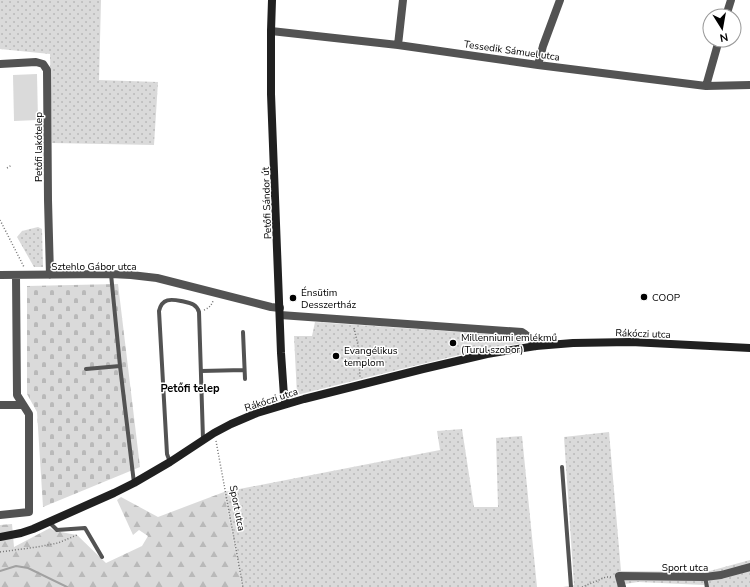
<svg xmlns="http://www.w3.org/2000/svg" width="750" height="587" font-family="'Nunito Sans',sans-serif">
	<style>
		.forest { fill: url(#forest-firs) }
		.cemetery { fill: url(#cemetery-stones) }
		.park { fill: url(#park-dots) }
		.pitch { fill: #dadada }
		.lines { fill: none; stroke-linecap: round; stroke-linejoin: round }
		.stream { stroke: #a1a1a1; stroke-width: 2 }
		.path { stroke: #757575; stroke-width: 1.5; stroke-dasharray: 1 2; stroke-linecap: butt }
		.service { stroke: #535353; stroke-width: 4 }
		.minor { stroke: #535353; stroke-width: 8 }
		.secondary { stroke: #202020; stroke-width: 8 }
		.poi-dot { fill: #000; stroke: #fff; stroke-width: 1.5 }
		.labels { text-anchor: middle; stroke-width: 3; stroke-linejoin: round; paint-order: stroke }
		.street-label { font-size: 10px; fill: #000; stroke: #fff }
		.poi-label { font-size: 10px; fill: #000; stroke: #fff; text-anchor: start }
		.neighbourhood-label { font-size: 11px; font-weight: bold; fill: #000; stroke: #fff }
	</style>
	<defs>
		<pattern id="forest-firs" width="22" height="20" patternUnits="userSpaceOnUse"><rect width="22" height="20" fill="#dadada"/><path d="M5 1l3.5 6h-7zM16 11l3.5 6h-7z" fill="#b9b9b9"/></pattern>
		<pattern id="cemetery-stones" width="16" height="16" patternUnits="userSpaceOnUse"><rect width="16" height="16" fill="#dadada"/><path d="M2 7V4a2 2 0 0 1 4 0v3zM10 15v-3a2 2 0 0 1 4 0v3z" fill="#b9b9b9"/></pattern>
		<pattern id="park-dots" width="8" height="8" patternUnits="userSpaceOnUse"><rect width="8" height="8" fill="#dadada"/><path d="M2 2h.1M6 6h.1" fill="none" stroke="#b9b9b9" stroke-width="1.8" stroke-linecap="round"/></pattern>
	</defs>
	<rect width="100%" height="100%" fill="#fff"/>
	<!-- forest -->
	<path class="forest" d="M 224,492 L 242,587 L 0,587 L 0,525 L 12,524 L 14,547 L 50,528 L 55,531 L 77,535 L 106,563 L 142,546 L 148,536 L 139,530 L 133,535 L 117,500 L 121,497 L 158,517 Z"/>
	<!-- cemetery -->
	<path class="cemetery" d="M 118,284 L 140,467 L 43,507 L 37,412 L 27,394 L 27,286 Z"/>
	<!-- park -->
	<path class="park" d="M 0,0 L 101,0 L 99,80 L 158,82 L 154,145 L 52,143 L 50,54 L 0,49 Z
		M 38,227 L 42,229 L 43,267 L 34,267 L 17,237 L 22,231 Z
		M 315,322 L 517,336 L 523,340 L 524,343 L 484,349 L 389,372 L 297,395 L 294,336 L 312,336 Z
		M 462,429 L 474,507 L 498,507 L 496,438 L 522,436 L 537,587 L 242,587 L 224,492 L 440,450 L 437,431 Z
		M 609,432 L 621,571 L 706,572 L 750,560 L 750,587 L 704,587 L 704,585 L 638,582 L 625,584 L 626,587 L 563,587 L 574,585 L 564,437 Z"/>
	<!-- pitch -->
	<path class="pitch" d="M 37,74 L 38,120 L 14,121 L 13,75 Z"/>
	<g class="lines">
		<!-- stream -->
		<path class="stream" d="M 0,571 L 16,566 L 28,568 L 67,587"/>
		<!-- path -->
		<path class="path" d="M 7,168 L 12,165
			M 0,220 L 24,267
			M 204,310 C 209,308 211,306 213,301
			M 354,328 L 358,345 L 360,377
			M 216,441 L 243,587
			M 0,552 L 37,547 L 58,543 L 77,535
			M 582,587 L 606,577 L 611,577"/>
		<!-- service -->
		<path class="service" d="M 111,274 L 120,366 L 134,483
			M 243,332 L 245,379
			M 86,369 L 120,366
			M 201,371 L 244,370
			M 170,462 L 167,454 L 159,311 C 162,298 171,299 181,301 C 189,303 196,303 199,312 L 203,439
			M 562,467 L 571,587
			M 49,522 L 57,530 L 85,528 L 102,557
			M 705,577 L 707,587"/>
		<!-- minor -->
		<path class="minor" d="M 726,16 L 731,0
			M 271,31 L 398,45 L 538,65 L 706,86 L 750,85
			M 398,45 L 403,0
			M 0,64 L 36,62 L 43,64 L 47,70 L 48,200 L 50,275
			M 538,65 L 543,46 L 560,0
			M 706,86 L 719,40
			M 0,275 L 111,274 L 131,275 L 157,278 L 271,307 L 280,308
			M 280,315 L 522,332 C 528,335 532,341 536,346
			M 0,405 L 23,405
			M 0,515 L 29,512 L 29,414 L 17,395 L 16,276
			M 622,587 L 619,576 L 705,577 L 721,575 L 750,567"/>
		<!-- secondary -->
		<path class="secondary" d="M 272,0 L 271,31 L 271,94 L 281,353 L 284,396 L 286,404
			M 0,537 L 21,533 L 33,529 L 114,493 L 134,483 L 170,462 L 214,433 L 231,424 L 257,413 L 304,399 L 423,369 L 487,354 L 536,346 L 573,343 L 631,342 L 750,348"/>
	</g>
	<!-- markers -->
	<g class="poi-dot">
		<circle cx="644" cy="297" r="4"/>
		<circle cx="293" cy="298" r="4"/>
		<circle cx="453" cy="343" r="4"/>
		<circle cx="336" cy="356" r="4"/>
	</g>
	<g class="labels">
		<!-- street labels -->
		<g class="street-label">
			<text transform="translate(512 50) rotate(8)" y="4">Tessedik Sámuel utca</text>
			<text transform="translate(38 147) rotate(-90)" y="4">Petőfi lakótelep</text>
			<text transform="translate(266 203) rotate(-92)" y="4">Petőfi Sándor út</text>
			<text x="94" y="270">Sztehlo Gábor utca</text>
			<text transform="translate(643 333) rotate(2)" y="4">Rákóczi utca</text>
			<text transform="translate(271 399) rotate(-18)" y="4">Rákóczi utca</text>
			<text transform="translate(238 508) rotate(79)" y="4">Sport utca</text>
			<text x="685" y="571">Sport utca</text>
		</g>
		<!-- poi labels -->
		<g class="poi-label">
			<text x="301" y="296">Énsütim<tspan x="301" dy="12">Desszertház</tspan></text>
			<text x="652" y="301">COOP</text>
			<text x="461" y="341">Millenniumi emlékmű<tspan x="461" dy="12">(Turul szobor)</tspan></text>
			<text x="344" y="354">Evangélikus<tspan x="344" dy="12">templom</tspan></text>
		</g>
		<!-- neighbourhood labels -->
		<g class="neighbourhood-label">
			<text x="190" y="392">Petőfi telep</text>
		</g>
	</g>
	<!-- north arrow -->
	<g transform="translate(722 28) rotate(169)"><circle r="19" fill="#ffffff" stroke="#999999"/>
	<path d="M0-3L7 15L0 10L-7 15Z" fill="#000000"/>
	<text y="-6" font-size="11" font-weight="bold" text-anchor="middle" fill="#000000">N</text>
	</g>
</svg>
